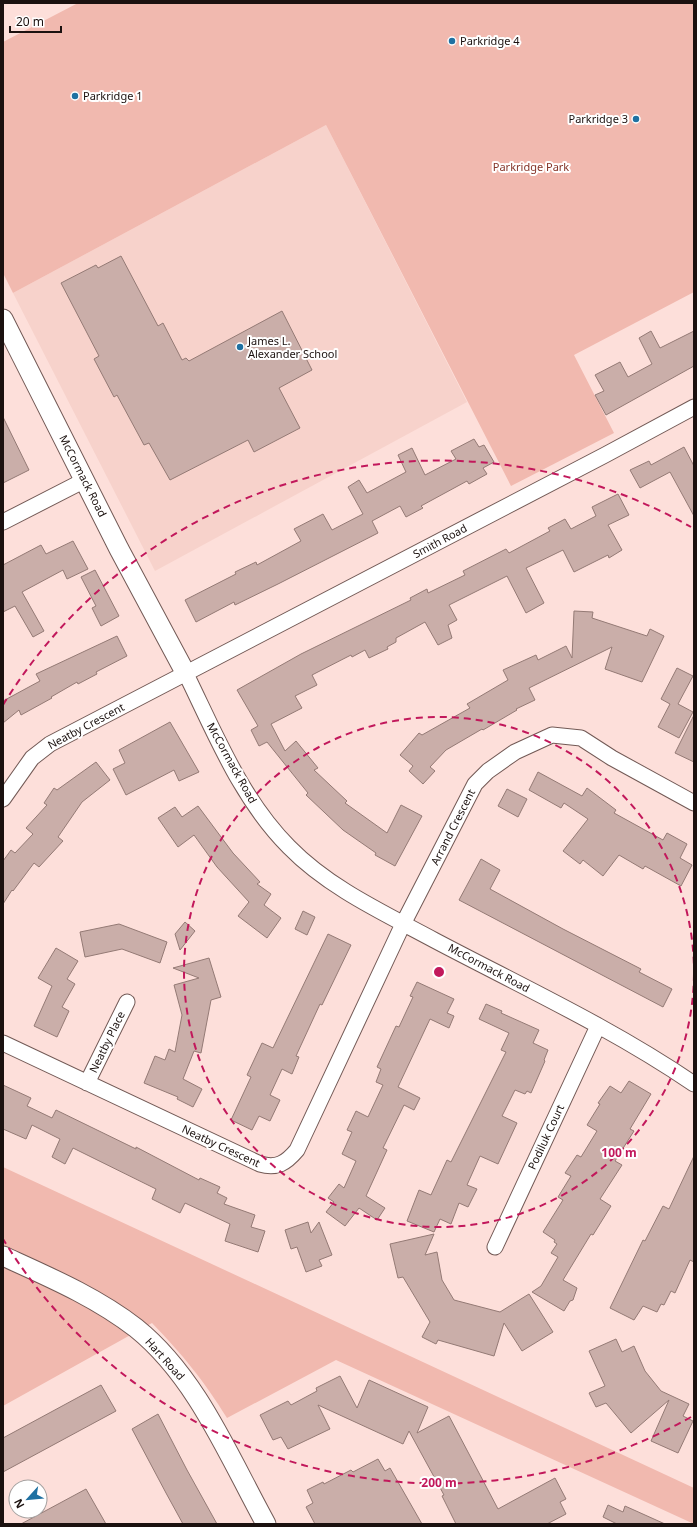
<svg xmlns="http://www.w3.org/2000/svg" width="697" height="1527" font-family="'Noto Sans',sans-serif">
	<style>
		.built { fill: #f7d2cb }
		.green { fill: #f1b9af }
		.building { fill: #caaea9; stroke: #947a75 }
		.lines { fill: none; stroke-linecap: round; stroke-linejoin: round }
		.minor-casing { stroke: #725955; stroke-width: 17 }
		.tertiary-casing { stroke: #725955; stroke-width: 21 }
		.minor { stroke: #fff; stroke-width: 15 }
		.tertiary { stroke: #fff; stroke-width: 19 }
		.ring { fill: none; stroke: #c2185b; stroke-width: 2; stroke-dasharray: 7 5 }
		.poi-dot { fill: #1f71a2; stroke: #fff; stroke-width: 1.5 }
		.labels { text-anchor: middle; stroke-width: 4; stroke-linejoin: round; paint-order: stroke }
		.poi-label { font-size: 11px; fill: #1b110f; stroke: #fff; text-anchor: start }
		.park-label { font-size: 11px; fill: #853428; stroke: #fff }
		.street-label { font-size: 11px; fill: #1b110f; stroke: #fff }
		.centre { fill: #c2185b; stroke: #fff; stroke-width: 2 }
		.ring-label { font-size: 12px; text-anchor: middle; font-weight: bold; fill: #c2185b; stroke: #fff; stroke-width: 4; stroke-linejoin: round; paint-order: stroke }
	</style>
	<rect width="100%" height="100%" fill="#fddfda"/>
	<!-- built -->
	<path class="built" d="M 326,125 L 467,402 L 155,571 L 13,293 Z"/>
	<!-- green -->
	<path class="green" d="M 78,3 L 694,3 L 694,292 L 574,355 L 614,433 L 511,486 L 326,125 L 13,293 L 3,273 L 3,42 Z
		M 3,1167 L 694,1488 L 694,1524 L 336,1360 L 227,1418 C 204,1381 183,1355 152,1323 L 3,1406 Z"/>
	<!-- building -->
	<path class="building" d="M 121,256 L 158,326 L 163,323 L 182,360 L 186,358 L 189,361 L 282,311 L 312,370 L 279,388 L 300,428 L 254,452 L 248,440 L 170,480 L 149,443 L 144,445 L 117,395 L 114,397 L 94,359 L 99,356 L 61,283 L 96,265 L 98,268 Z
		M 651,331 L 660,348 L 694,331 L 694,366 L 606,415 L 595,395 L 604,391 L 595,375 L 620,362 L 628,377 L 652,364 L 639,338 Z
		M 3,417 L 29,470 L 3,483 Z
		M 474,439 L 479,447 L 484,445 L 494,462 L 483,468 L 487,474 L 469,484 L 467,481 L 421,506 L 423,508 L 406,517 L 400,506 L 372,521 L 378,533 L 278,584 L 235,605 L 234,602 L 196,622 L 185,600 L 236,574 L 235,572 L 256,562 L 257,565 L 301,541 L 294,529 L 323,514 L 332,530 L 363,514 L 348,487 L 359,480 L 367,493 L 406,472 L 398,455 L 412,448 L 425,475 L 456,459 L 451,451 Z
		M 684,447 L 694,466 L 694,516 L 670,472 L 640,488 L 630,470 L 649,461 L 651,465 Z
		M 618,494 L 629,515 L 608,525 L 622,550 L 609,558 L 608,555 L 574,572 L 563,550 L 526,568 L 544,603 L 526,613 L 507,576 L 449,605 L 457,620 L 448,625 L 452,638 L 438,645 L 425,622 L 396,638 L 396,642 L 387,647 L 388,649 L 369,658 L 365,650 L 352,657 L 351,655 L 312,675 L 317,685 L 295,696 L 302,708 L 271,724 L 285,751 L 296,741 L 318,768 L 314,770 L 347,801 L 345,803 L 387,833 L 401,805 L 422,816 L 395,866 L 375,855 L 376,853 L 343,830 L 306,795 L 308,793 L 267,742 L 259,746 L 251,730 L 258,726 L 237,690 L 301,654 L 411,600 L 410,598 L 427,589 L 428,593 L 465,575 L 463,571 L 506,549 L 509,553 L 550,531 L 548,528 L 565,519 L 571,529 L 596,516 L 592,507 Z
		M 73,541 L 88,569 L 67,579 L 63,570 L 22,592 L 44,631 L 33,637 L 15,606 L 3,612 L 3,565 L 41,545 L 46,554 Z
		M 95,570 L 119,616 L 101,626 L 92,608 L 96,606 L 81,577 Z
		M 574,611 L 593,612 L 592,618 L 647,636 L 650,629 L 664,636 L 642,682 L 605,669 L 612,647 L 529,688 L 535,700 L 516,709 L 517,710 L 483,730 L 482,729 L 446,750 L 430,767 L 435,771 L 423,784 L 409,771 L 413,766 L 400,755 L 419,733 L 422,735 L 470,708 L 467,704 L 508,680 L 503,670 L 536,655 L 538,660 L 566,646 L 572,658 Z
		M 117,636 L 127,656 L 96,672 L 97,674 L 78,684 L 77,682 L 51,697 L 52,698 L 21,715 L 19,710 L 3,723 L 3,701 L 40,681 L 36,674 Z
		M 677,668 L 693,676 L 678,704 L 693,712 L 679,738 L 658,727 L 670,704 L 661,699 Z
		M 694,715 L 694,762 L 675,753 Z
		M 170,722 L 199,772 L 179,781 L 174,770 L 126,795 L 113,769 L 125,763 L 119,750 Z
		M 96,762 L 110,780 L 82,802 L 58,837 L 63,841 L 39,867 L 34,863 L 13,891 L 12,890 L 3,904 L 3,861 L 11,850 L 15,853 L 33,834 L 26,828 L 47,805 L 44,803 L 54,788 L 57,790 Z
		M 538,772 L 582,796 L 587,788 L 616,810 L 614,813 L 663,840 L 667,833 L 687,844 L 680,858 L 692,865 L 681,886 L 645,866 L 643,869 L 619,855 L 603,876 L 583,860 L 580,864 L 563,851 L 588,819 L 564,803 L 561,808 L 529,790 Z
		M 507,789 L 527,799 L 518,817 L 498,806 Z
		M 198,806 L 233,853 L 260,882 L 257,884 L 271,894 L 264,905 L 281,918 L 267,938 L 238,916 L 249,902 L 217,867 L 194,835 L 178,847 L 158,818 L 175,807 L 182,817 Z
		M 481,859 L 500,870 L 490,889 L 563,929 L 641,969 L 639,972 L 672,989 L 663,1007 L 459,900 Z
		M 303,911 L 315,917 L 307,935 L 295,929 Z
		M 185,922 L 195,931 L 180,950 L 175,934 Z
		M 119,924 L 167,942 L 160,963 L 122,949 L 85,957 L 80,932 Z
		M 328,934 L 351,945 L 322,1005 L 320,1004 L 296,1056 L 299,1057 L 292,1074 L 282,1069 L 270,1095 L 280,1100 L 270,1121 L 259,1116 L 252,1130 L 231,1120 L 251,1077 L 247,1075 L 262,1043 L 273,1048 Z
		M 56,948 L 78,961 L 67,979 L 75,984 L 62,1007 L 69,1011 L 57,1037 L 34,1026 L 52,986 L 38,978 Z
		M 209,958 L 221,997 L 211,1000 L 201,1053 L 194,1051 L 183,1079 L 202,1089 L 193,1107 L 177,1099 L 178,1097 L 144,1083 L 155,1056 L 165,1060 L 169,1049 L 175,1052 L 182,1015 L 174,985 L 199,978 L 173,968 Z
		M 417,982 L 454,999 L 447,1013 L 454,1016 L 449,1028 L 430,1019 L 398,1087 L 420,1098 L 414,1110 L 404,1105 L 383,1148 L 387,1150 L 366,1196 L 385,1208 L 377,1220 L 359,1208 L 345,1226 L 326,1212 L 334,1202 L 328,1198 L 339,1184 L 344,1188 L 356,1161 L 342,1154 L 352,1132 L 347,1130 L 356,1111 L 368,1117 L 383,1085 L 376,1082 L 381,1069 L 377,1067 L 396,1026 L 399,1027 L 413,997 L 410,996 Z
		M 486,1004 L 502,1011 L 501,1013 L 539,1030 L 533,1043 L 548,1050 L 544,1060 L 545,1061 L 531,1093 L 527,1091 L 525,1094 L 515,1090 L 502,1116 L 517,1123 L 498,1164 L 480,1156 L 467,1185 L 477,1189 L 468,1207 L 459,1203 L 451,1224 L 440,1219 L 434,1232 L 407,1221 L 419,1190 L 431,1195 L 447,1160 L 451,1162 L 506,1052 L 501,1050 L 509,1033 L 479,1019 Z
		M 629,1081 L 651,1094 L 630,1129 L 634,1131 L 615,1161 L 622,1165 L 600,1199 L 611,1206 L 593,1235 L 591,1234 L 563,1280 L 577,1288 L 573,1300 L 570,1301 L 564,1311 L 532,1292 L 541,1286 L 558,1257 L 551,1253 L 557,1244 L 554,1242 L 555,1240 L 543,1232 L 563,1200 L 558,1197 L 571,1176 L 565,1173 L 577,1155 L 581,1157 L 597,1131 L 587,1125 L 600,1104 L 598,1103 L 610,1086 L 621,1093 Z
		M 3,1085 L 31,1098 L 27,1106 L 52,1118 L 56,1110 L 136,1149 L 136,1147 L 199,1180 L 200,1178 L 220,1187 L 217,1193 L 227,1198 L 224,1204 L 255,1215 L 251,1227 L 265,1231 L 258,1252 L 225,1241 L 230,1224 L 185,1203 L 180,1213 L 152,1199 L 156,1189 L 73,1148 L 65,1164 L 52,1157 L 60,1139 L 32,1125 L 26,1139 L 3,1129 Z
		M 694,1156 L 694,1262 L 690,1260 L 675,1293 L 671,1291 L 664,1305 L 661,1304 L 657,1312 L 643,1306 L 634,1320 L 610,1308 L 643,1240 L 645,1241 L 663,1206 L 669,1209 Z
		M 308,1222 L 311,1233 L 319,1222 L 332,1255 L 319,1260 L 322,1266 L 306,1272 L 297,1247 L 291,1249 L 285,1230 Z
		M 434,1234 L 425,1255 L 437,1252 L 442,1280 L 454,1300 L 500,1312 L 529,1294 L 553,1332 L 522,1351 L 504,1323 L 494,1356 L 438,1340 L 436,1344 L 422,1337 L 430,1322 L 403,1277 L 398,1278 L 390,1244 Z
		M 616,1339 L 622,1352 L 634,1346 L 645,1371 L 661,1391 L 689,1404 L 683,1416 L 693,1421 L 678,1453 L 651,1441 L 669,1400 L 631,1433 L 606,1403 L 596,1407 L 589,1393 L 605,1386 L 589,1351 Z
		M 340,1376 L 357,1408 L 369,1380 L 428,1407 L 417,1433 L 449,1416 L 498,1509 L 555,1478 L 566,1499 L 560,1502 L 566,1514 L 547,1524 L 456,1524 L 442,1496 L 444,1495 L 409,1431 L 403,1444 L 318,1405 L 330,1429 L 288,1449 L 281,1437 L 273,1440 L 260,1415 L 288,1401 L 291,1405 L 317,1391 L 316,1388 Z
		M 101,1385 L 116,1411 L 3,1472 L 3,1438 Z
		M 158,1414 L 187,1470 L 217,1524 L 183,1524 L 166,1493 L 132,1429 Z
		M 378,1459 L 385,1471 L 390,1468 L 422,1524 L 315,1524 L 306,1507 L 313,1503 L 307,1490 L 323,1482 L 324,1484 L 351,1470 L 353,1472 Z
		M 86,1489 L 106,1524 L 21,1524 Z
		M 608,1505 L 623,1512 L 625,1506 L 665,1524 L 617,1524 L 603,1517 Z"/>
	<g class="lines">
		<!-- minor casing -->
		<g class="minor-casing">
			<path id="minor" d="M 3,522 L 85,480
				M 186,674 C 215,733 241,799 289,847 C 329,888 384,913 434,940 C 521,986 612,1028 694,1084
				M 3,799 L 32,758 L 50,744 L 605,455 L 694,407
				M 3,1043 L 260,1164 C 277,1169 286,1163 297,1150 L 403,924 L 475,784 L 488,771 L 515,752 L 552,735 L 581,738 L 612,758 L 694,803
				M 87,1083 L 127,1002
				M 495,1247 L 598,1026"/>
		</g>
		<!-- tertiary casing -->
		<g class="tertiary-casing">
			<path id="tertiary" d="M 3,319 L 119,549 L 186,674
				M 3,1256 C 49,1277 96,1297 136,1328 C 197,1377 229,1457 266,1524"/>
		</g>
		<!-- minor -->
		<use href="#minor" class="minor"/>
		<!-- tertiary -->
		<use href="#tertiary" class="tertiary"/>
	</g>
	<!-- distance rings -->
	<g class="ring">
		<path d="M694 974A255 255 0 1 1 694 970"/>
		<path d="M691 1417A511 511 0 0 1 3 1239M3 705A511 511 0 0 1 691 527"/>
	</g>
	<!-- markers -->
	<g class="poi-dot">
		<circle cx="452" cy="41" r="4"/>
		<circle cx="75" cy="96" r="4"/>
		<circle cx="636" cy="119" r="4"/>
		<circle cx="240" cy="347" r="4"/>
	</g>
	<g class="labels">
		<!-- poi labels -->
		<g class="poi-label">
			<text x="460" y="45">Parkridge 4</text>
			<text x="83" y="100">Parkridge 1</text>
			<text x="628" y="123" text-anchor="end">Parkridge 3</text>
			<text x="248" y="345">James L.<tspan x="248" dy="13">Alexander School</tspan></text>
		</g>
		<!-- park labels -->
		<g class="park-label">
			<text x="531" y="171">Parkridge Park</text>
		</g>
		<!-- street labels -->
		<g class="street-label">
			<text transform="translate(83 476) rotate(63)" y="4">McCormack Road</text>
			<text transform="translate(440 541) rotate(-28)" y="4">Smith Road</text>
			<text transform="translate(86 726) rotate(-28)" y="4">Neatby Crescent</text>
			<text transform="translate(232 763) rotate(61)" y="4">McCormack Road</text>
			<text transform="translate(453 827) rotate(-63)" y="4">Arrand Crescent</text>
			<text transform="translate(489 968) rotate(28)" y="4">McCormack Road</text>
			<text transform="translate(107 1042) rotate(-64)" y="4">Neatby Place</text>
			<text transform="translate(546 1137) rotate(-65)" y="4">Podiluk Court</text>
			<text transform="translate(221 1146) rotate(25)" y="4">Neatby Crescent</text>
			<text transform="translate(165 1359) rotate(48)" y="4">Hart Road</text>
		</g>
	</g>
	<circle cx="439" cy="972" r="6" class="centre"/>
	<g class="ring-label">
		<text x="619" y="1157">100 m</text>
		<text x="439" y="1487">200 m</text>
	</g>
	<!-- border -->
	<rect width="697" height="1527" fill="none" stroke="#1b110f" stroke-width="8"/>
	<!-- north arrow -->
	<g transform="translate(28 1499) rotate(243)"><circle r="19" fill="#ffffff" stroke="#a4a09f"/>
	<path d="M0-3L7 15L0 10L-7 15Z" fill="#1f71a2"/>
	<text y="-6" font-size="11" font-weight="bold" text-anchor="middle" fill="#1b110f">N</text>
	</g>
	<!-- scale -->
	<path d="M10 26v6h51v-6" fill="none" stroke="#1b110f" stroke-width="2"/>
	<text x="16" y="26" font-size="12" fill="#1b110f" stroke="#ffffff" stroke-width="3" paint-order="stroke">20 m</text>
</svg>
